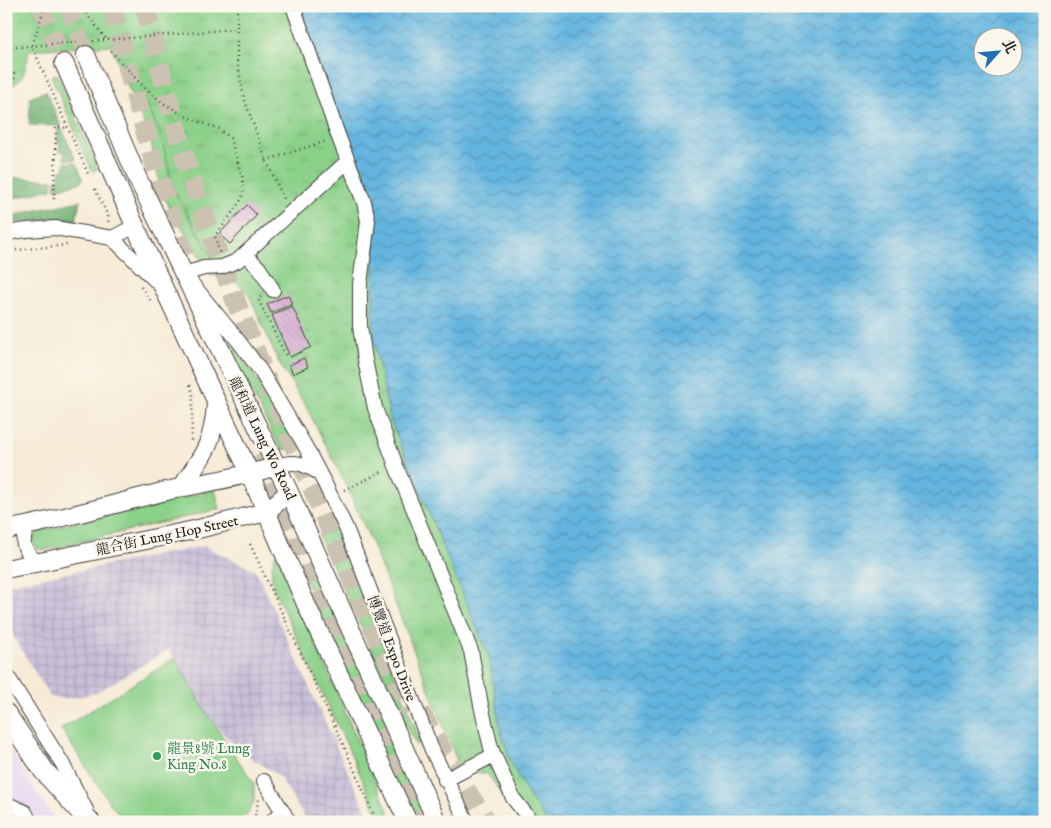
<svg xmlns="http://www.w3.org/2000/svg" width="1051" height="828" font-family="'IM FELL English','Noto Serif TC',serif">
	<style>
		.built { fill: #e6d2f0 }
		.industrial { fill: url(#industrial-grid) }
		.grass { fill: #8cd18a; stroke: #547653 }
		.forest { fill: url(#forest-crowns); stroke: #466849 }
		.park { fill: url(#park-tufts); stroke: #547653 }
		.water { fill: url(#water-waves); stroke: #40687e; fill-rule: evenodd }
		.building { fill: url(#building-back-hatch) }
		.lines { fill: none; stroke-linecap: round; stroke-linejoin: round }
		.major-tunnel { stroke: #cbc2b2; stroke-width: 18; stroke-dasharray: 18 9; stroke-linecap: butt }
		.highway-tunnel { stroke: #cbc2b2; stroke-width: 20; stroke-dasharray: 20 10; stroke-linecap: butt }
		.minor-casing { stroke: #3d3b38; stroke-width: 16 }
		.major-casing { stroke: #3d3b38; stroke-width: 20 }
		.highway-casing { stroke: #3d3b38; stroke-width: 22 }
		.path { stroke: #3d3b38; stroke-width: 2.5; stroke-dasharray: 1 4; stroke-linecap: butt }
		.minor { stroke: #fff; stroke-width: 14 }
		.major { stroke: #fff; stroke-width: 18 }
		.highway { stroke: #fff; stroke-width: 20 }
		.leisure-dot { fill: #2e9e5b; stroke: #fbf7ec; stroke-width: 2 }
		.labels { text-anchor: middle; stroke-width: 5; stroke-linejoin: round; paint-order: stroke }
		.street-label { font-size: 14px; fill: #1c1c1c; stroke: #fbf7ec }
		.leisure-label { font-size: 14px; fill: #27864d; stroke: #fbf7ec; text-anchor: start }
	</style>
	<defs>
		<pattern id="industrial-grid" width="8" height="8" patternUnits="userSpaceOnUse" patternTransform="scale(1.25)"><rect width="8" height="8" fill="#c8bfd8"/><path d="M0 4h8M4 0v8" fill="none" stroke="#aba4b9"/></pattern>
		<pattern id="forest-crowns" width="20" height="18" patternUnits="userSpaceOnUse" patternTransform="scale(1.25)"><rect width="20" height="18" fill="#71b376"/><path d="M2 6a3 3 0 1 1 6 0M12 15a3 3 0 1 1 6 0" fill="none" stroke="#5c9160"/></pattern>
		<pattern id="park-tufts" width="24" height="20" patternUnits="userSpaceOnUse" patternTransform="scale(1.25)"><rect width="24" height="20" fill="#8cd18a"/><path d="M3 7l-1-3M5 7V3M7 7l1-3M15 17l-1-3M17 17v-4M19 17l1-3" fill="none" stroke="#78b376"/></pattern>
		<pattern id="water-waves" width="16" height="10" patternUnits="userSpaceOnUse" patternTransform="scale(1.25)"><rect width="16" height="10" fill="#64b5df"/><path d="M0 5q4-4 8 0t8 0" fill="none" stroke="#5292b4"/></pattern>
		<pattern id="building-back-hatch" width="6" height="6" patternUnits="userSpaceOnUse" patternTransform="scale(1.25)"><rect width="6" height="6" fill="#d7aad4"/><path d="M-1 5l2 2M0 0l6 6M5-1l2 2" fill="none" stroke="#b892b5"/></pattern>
	</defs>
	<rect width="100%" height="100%" fill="#fbf7ec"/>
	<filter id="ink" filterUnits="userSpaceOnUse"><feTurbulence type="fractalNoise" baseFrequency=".02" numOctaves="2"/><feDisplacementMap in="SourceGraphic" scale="10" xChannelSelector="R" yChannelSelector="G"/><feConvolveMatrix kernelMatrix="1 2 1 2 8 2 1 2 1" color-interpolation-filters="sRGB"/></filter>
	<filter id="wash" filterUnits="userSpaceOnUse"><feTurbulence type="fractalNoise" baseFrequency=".0096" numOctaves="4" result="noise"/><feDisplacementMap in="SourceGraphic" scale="20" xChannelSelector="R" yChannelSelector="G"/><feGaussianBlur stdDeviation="1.12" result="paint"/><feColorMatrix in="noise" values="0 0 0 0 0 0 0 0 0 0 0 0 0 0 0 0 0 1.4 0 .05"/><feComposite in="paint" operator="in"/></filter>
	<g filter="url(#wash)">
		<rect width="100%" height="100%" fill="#f7ebd7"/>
		<!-- built -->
		<path class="built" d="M 6,741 L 21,767 L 56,822 L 6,822 Z"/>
		<!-- industrial -->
		<path class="industrial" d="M 204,546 L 256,571 L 371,822 L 307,822 L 279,776 L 242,752 L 219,729 L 199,701 L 169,649 L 96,693 L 64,699 L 50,697 L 6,624 L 6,585 Z"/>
		<!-- grass -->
		<path class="grass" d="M 57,74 L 98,169 L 92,171 L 51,76 Z
			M 144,97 L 162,138 L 173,189 L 213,259 L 202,261 L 162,194 L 151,142 L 134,101 Z
			M 231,344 L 235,346 L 273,404 L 298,447 L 281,450 L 229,348 Z
			M 215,490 L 220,509 L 45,550 L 38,549 L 34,543 L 34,536 L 40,531 Z
			M 337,528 L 421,742 L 416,745 L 319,536 Z
			M 276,553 L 393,822 L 381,822 L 351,754 L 273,587 C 271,574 271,565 276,553 Z
			M 316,561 L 430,822 L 416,822 L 399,788 L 300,568 Z
			M 175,658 L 199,701 L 254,784 L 254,801 L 248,813 L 237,822 L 126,822 L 111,805 L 61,729 Z"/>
		<!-- forest -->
		<path class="forest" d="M 46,91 L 61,126 L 29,125 L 30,97 Z
			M 58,129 L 62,129 L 76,160 L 64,159 L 65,152 L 59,151 L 60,142 L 57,142 Z
			M 65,162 L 77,163 L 83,180 L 79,183 L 55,189 L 56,179 L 59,179 L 60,170 L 64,170 Z
			M 7,177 L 53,180 L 52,189 L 6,200 Z
			M 80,201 L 76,221 L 52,219 L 15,223 L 14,215 Z"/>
		<!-- park -->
		<path class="park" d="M 6,6 L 299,6 L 343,131 L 373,203 L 375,223 L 373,309 L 374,340 L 390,419 L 489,657 L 501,732 L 511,763 L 529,796 L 547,822 L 520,822 L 488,774 L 475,772 L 459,766 L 370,539 L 345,483 L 307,408 L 279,363 L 250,297 C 241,283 228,275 211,276 L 202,261 L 213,258 L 173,189 L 162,138 L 144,97 L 134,101 L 112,48 L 112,45 L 29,50 C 26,68 25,81 6,89 Z"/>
		<!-- water -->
		<path class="water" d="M 299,6 L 1045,6 L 1045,822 L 547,822 L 529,796 L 511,763 L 501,732 L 489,657 L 390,419 L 374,340 L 373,309 L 375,223 L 373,203 L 343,131 ZM 984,38 L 1014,38 L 1014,68 L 984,68 Z"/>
		<g id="blocks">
			<!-- building -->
			<path class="building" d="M 247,205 L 257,215 L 230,244 L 219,234 Z
				M 288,295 L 292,304 L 271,313 L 267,304 Z
				M 292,306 L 311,347 L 290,357 L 272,315 Z
				M 304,358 L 308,367 L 293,374 L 289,365 Z"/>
		</g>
	</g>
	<g filter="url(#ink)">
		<use href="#blocks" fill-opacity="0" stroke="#3d3b38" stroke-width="1"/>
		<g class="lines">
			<!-- major-tunnel -->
			<path class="major-tunnel" d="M 41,6 L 64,63
				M 68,6 L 86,55"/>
			<!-- highway-tunnel -->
			<path class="highway-tunnel" d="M 112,6 C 135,98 160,189 192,277
				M 145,6 C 160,66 174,127 194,186 C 255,366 334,538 411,712
				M 261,453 L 425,822
				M 420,712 L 467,792 L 487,822"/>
			<!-- minor casing -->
			<g class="minor-casing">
				<path id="minor" d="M 293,6 L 339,138 L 364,202 L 368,221 L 360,284 L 360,326 L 365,360 L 375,408 L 396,466 L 471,651 L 481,705 L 491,748 L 513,798 L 532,822
					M 348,161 L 237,261 L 222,267 L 204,268 L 184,274 L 240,343 L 260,370 L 304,444 L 325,484 L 346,528 L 432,750 L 467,822
					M 6,233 L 27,230 L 55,228 L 112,238 L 160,285
					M 112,238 L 135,226
					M 245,254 L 259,268 L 273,290
					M 277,466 C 296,460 302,463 319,473
					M 28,526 C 20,544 23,549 37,562
					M 6,674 L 62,763 L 86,810
					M 445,780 L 494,755
					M 264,781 L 289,822
					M 6,807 L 12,806 L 25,812 L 30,822
					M 270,822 L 284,813"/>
			</g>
			<!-- major casing -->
			<g class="major-casing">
				<path id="major" d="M 86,55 L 137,177 L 289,492 L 437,822
					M 64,63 L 135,226 L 250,474 L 306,604 L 408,822
					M 181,488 C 203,456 214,443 216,403
					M 6,530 C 59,520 110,505 162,492 C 200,483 239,478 277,466
					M 6,569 L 194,530 L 266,512 L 289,492"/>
			</g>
			<!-- highway casing -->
			<g class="highway-casing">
				<path id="highway" d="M 6,714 L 44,771 L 90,822"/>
			</g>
			<!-- path -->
			<path class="path" d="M 45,6 L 32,46 L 89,176
				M 80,6 L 107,40
				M 237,6 L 237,60 L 244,98 L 266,160 L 285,201
				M 93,41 L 236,29
				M 6,48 L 78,42
				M 111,51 L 141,84 L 163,103 L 189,118 L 220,129 L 230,138 L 243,179 L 244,192 L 240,202 L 215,236 L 220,255
				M 6,67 C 18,72 17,81 6,86
				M 266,160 L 327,141
				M 95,189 L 109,218 L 108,224
				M 54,199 L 56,127 L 67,128
				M 6,251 L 67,245
				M 141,287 L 151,301
				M 261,297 L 258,299 L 286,356
				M 190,385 L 193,394 L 191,444
				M 344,490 L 384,471
				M 250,544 L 343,744 L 377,822
				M 248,822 L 255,816 L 259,798"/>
			<!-- minor -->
			<use href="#minor" class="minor"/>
			<!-- major -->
			<use href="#major" class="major"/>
			<!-- highway -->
			<use href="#highway" class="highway"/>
		</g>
	</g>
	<!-- markers -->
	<circle class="leisure-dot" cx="157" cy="756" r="5"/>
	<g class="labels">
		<!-- street labels -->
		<g class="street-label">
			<text transform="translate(263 438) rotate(64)" y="5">龍和道 Lung Wo Road</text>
			<text transform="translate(167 535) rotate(-12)" y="5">龍合街 Lung Hop Street</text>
			<text transform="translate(392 648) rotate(69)" y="5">博覽道 Expo Drive</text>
		</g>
		<!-- leisure labels -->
		<g class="leisure-label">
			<text x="167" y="753">龍景8號 Lung<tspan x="167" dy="16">King No.8</tspan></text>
		</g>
	</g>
	<!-- margin -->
	<rect width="1051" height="828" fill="none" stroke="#fbf7ec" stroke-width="25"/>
	<!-- north arrow -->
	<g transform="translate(998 52) rotate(63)"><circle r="24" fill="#fbf7ec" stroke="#a29f99"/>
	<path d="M0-4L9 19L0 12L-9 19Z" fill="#1f6fb2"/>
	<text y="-8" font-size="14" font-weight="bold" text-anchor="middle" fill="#1c1c1c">北</text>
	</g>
</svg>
